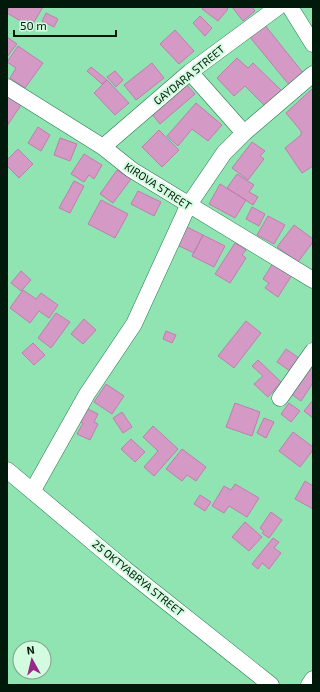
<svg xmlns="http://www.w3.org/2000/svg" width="320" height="692" font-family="'Exo 2',sans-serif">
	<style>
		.building { fill: #d499c4; stroke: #c27cb1 }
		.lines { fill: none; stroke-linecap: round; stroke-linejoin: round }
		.minor-casing { stroke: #217a4c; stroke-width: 17 }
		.minor { stroke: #fff; stroke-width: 16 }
		.labels { text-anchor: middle; stroke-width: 4; stroke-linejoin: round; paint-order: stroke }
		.street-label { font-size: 11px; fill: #01190a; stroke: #d3fbe0 }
	</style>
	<rect width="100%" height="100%" fill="#90e4b1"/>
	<!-- building -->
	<path class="building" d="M 9,7 L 43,7 L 31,27 L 7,13 Z
		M 204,7 L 226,7 L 228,9 L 218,21 L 202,9 Z
		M 232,7 L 252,7 L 255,11 L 243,21 Z
		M 46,13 L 58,19 L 54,27 L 42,21 Z
		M 200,16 L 212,28 L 205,36 L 193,23 Z
		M 264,24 L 304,74 L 290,86 L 249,36 Z
		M 175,30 L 194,51 L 179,64 L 160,44 Z
		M 7,37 L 17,44 L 7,57 Z
		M 18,46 L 43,63 L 25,88 L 10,78 L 16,68 L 7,62 Z
		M 237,58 L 248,68 L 253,63 L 282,91 L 266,107 L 245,86 L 234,96 L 217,78 Z
		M 152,63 L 164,78 L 136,100 L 124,85 Z
		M 91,67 L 107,80 L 102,84 L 87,71 Z
		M 115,71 L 123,80 L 116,87 L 107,77 Z
		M 107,80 L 129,103 L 115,115 L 94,93 Z
		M 186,84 L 195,94 L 160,124 L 151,113 Z
		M 313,88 L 313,166 L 302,173 L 285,148 L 301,135 L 301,131 L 286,113 Z
		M 7,92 L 23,102 L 7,126 Z
		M 196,103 L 222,125 L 208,141 L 192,129 L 178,146 L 167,136 Z
		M 38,127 L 50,135 L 41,151 L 28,143 Z
		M 159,130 L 179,150 L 162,167 L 142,147 Z
		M 60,138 L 77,144 L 70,161 L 54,155 Z
		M 252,142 L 265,151 L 260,156 L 264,159 L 248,180 L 232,168 Z
		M 18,149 L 33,164 L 19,178 L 7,166 L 7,160 Z
		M 84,154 L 102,165 L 94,179 L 89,175 L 84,182 L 71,174 Z
		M 117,170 L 131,179 L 113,203 L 100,194 Z
		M 237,174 L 254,185 L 249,192 L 258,197 L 253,205 L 227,188 Z
		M 74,181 L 84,186 L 70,213 L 59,208 Z
		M 220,184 L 246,200 L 235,218 L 209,204 Z
		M 138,191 L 161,202 L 154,216 L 131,204 Z
		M 101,200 L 128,214 L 115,238 L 88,224 Z
		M 252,207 L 265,214 L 259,226 L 246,219 Z
		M 268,216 L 285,225 L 274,244 L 257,235 Z
		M 294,225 L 313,239 L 313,242 L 298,262 L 277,247 Z
		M 185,226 L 203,235 L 194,253 L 177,245 Z
		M 203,235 L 225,246 L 214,267 L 192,256 Z
		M 235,243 L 246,250 L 242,255 L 246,258 L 230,283 L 215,274 Z
		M 273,263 L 292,275 L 278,297 L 265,288 L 269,283 L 263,279 Z
		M 21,271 L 31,280 L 21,291 L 11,283 Z
		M 23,290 L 36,299 L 41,293 L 58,305 L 49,318 L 39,311 L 30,323 L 10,308 Z
		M 56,313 L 70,322 L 51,348 L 38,338 Z
		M 84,319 L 96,330 L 83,344 L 71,334 Z
		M 246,321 L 261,333 L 234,368 L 218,356 Z
		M 166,331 L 176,335 L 172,343 L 163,339 Z
		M 33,343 L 45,355 L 34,365 L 22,353 Z
		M 286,349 L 299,358 L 290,371 L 277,362 Z
		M 258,360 L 281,382 L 268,397 L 254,384 L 263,376 L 252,366 Z
		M 313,360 L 313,383 L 301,401 L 290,393 Z
		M 106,384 L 124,396 L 112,414 L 94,402 Z
		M 313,400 L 313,418 L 304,411 Z
		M 235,403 L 260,412 L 252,436 L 226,427 Z
		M 289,403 L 300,411 L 291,422 L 281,414 Z
		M 86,408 L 98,414 L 94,422 L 98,424 L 90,440 L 77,434 L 83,423 L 79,421 Z
		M 122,412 L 132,427 L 123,433 L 113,418 Z
		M 264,418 L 274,422 L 266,438 L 257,433 Z
		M 153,426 L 178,449 L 154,476 L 144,467 L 158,451 L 143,437 Z
		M 293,432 L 313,447 L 313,450 L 300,467 L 279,451 Z
		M 131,439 L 145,452 L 135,462 L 121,449 Z
		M 182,449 L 206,467 L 196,481 L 187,475 L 182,481 L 166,469 Z
		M 305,481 L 313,486 L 313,509 L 295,499 Z
		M 235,484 L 259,498 L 247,517 L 229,506 L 224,513 L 212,506 L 224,486 L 231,490 Z
		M 200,495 L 211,502 L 205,511 L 194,504 Z
		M 271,512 L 282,520 L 269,538 L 262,533 L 264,531 L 260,528 Z
		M 245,522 L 262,537 L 249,551 L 232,537 Z
		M 273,538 L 279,542 L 274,548 L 281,553 L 269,569 L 262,563 L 258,569 L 252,564 Z"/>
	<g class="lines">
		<!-- minor casing -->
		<g class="minor-casing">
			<path id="minor" d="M 290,7 L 313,44
				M 190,72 L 244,133
				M 7,87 L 103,147 L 132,170 L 313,280
				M 103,147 L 190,72 L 278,7
				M 280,398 L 313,351
				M 7,470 L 125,569 L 271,685
				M 33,490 L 87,394 L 134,324 L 188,206 L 224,153 L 244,133 L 313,74
				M 309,685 L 313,679"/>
		</g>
		<!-- minor -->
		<use href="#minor" class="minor"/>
	</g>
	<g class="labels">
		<!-- street labels -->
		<g class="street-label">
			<text transform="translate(189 75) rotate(-39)" y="4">GAYDARA STREET</text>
			<text transform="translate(158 186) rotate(33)" y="4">KIROVA STREET</text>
			<text transform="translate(138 578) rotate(39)" y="4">25 OKTYABRYA STREET</text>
		</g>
	</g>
	<!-- border -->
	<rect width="320" height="692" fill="none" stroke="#01190a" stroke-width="16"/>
	<!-- north arrow -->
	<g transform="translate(32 660) rotate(352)"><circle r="19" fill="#d3fbe0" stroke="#7fa18a"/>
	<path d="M0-3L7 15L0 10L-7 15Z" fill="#992785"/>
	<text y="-6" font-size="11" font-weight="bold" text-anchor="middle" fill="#01190a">N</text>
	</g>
	<!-- scale -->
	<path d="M14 30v6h102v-6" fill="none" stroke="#01190a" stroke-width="2"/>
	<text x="20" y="30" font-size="12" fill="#01190a" stroke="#d3fbe0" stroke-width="3" paint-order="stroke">50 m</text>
</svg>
